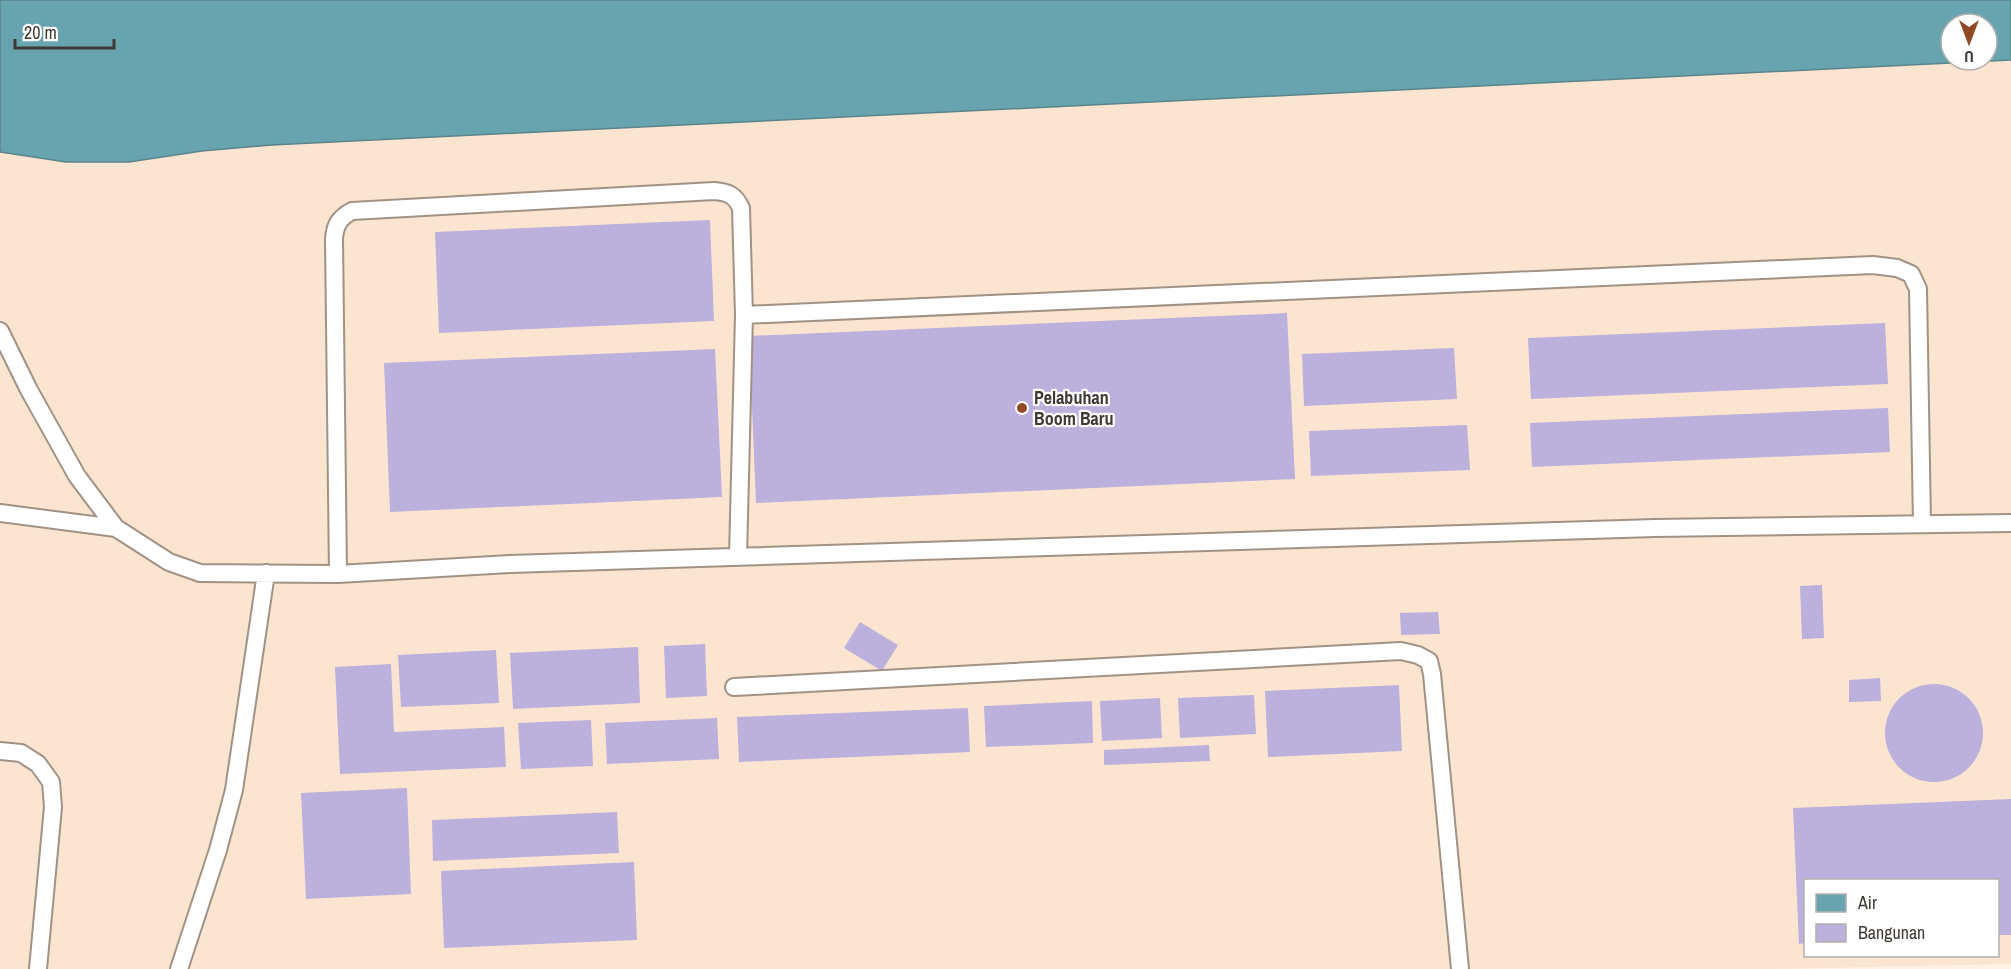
<svg xmlns="http://www.w3.org/2000/svg" width="2011" height="969" font-family="'Archivo Narrow',sans-serif">
	<style>
		.built { fill: #fbe5d1; fill-rule: evenodd }
		.water { fill: #67a4af; stroke: #5b848a; stroke-width: 1.5; fill-rule: evenodd }
		.building { fill: #bcb0dd }
		.lines { fill: none; stroke-linecap: round; stroke-linejoin: round }
		.service-casing { stroke: #a09284; stroke-width: 20 }
		.service { stroke: #fff; stroke-width: 16 }
		.poi-dot { fill: #914a25; stroke: #fff; stroke-width: 2 }
		.labels { text-anchor: middle; stroke-width: 4.5; stroke-linejoin: round; paint-order: stroke }
		.poi-label { font-size: 18px; font-weight: bold; fill: #3f3934; stroke: #fff; text-anchor: start }
	</style>
	<rect width="100%" height="100%" fill="#fef2e6"/>
	<!-- built -->
	<path class="built" d="M 2011,60 L 2011,964 L 1773,969 L 0,969 L 0,152 L 66,162 L 272,145 ZM 1806,880 L 1998,880 L 1998,956 L 1806,956 Z"/>
	<!-- water -->
	<path class="water" d="M 0,0 L 2011,0 L 2011,60 L 272,145 L 202,151 L 129,162 L 66,162 L 0,152 ZM 1951,24 L 1987,24 L 1987,60 L 1951,60 Z"/>
	<!-- building -->
	<path class="building" d="M 710,220 L 714,321 L 439,333 L 435,232 Z
		M 1287,313 L 1295,479 L 756,503 L 749,336 Z
		M 1885,323 L 1888,384 L 1531,399 L 1528,338 Z
		M 1454,348 L 1457,399 L 1304,406 L 1302,354 Z
		M 715,349 L 722,497 L 390,512 L 384,363 Z
		M 1888,408 L 1890,452 L 1532,467 L 1530,423 Z
		M 1467,425 L 1470,470 L 1311,476 L 1309,431 Z
		M 1822,585 L 1824,638 L 1802,639 L 1800,586 Z
		M 1438,612 L 1440,634 L 1401,635 L 1400,613 Z
		M 860,622 L 898,645 L 882,671 L 844,648 Z
		M 705,644 L 707,696 L 666,698 L 664,646 Z
		M 638,647 L 640,703 L 513,709 L 510,653 Z
		M 496,650 L 499,703 L 401,707 L 398,655 Z
		M 391,664 L 394,732 L 504,727 L 506,767 L 340,774 L 335,667 Z
		M 1880,678 L 1881,701 L 1849,702 L 1849,680 Z
		M1885 733a49 49 0 1 1 98 0a49 49 0 1 1-98 0Z
		M 1399,685 L 1402,751 L 1268,757 L 1265,691 Z
		M 1254,695 L 1256,734 L 1180,738 L 1178,698 Z
		M 1160,698 L 1162,738 L 1102,741 L 1100,701 Z
		M 1092,701 L 1093,743 L 986,747 L 984,706 Z
		M 968,708 L 970,752 L 739,762 L 737,717 Z
		M 717,718 L 719,759 L 607,764 L 605,723 Z
		M 591,720 L 593,766 L 521,769 L 518,723 Z
		M 1209,745 L 1210,761 L 1104,765 L 1104,750 Z
		M 407,788 L 411,894 L 306,899 L 301,793 Z
		M 2011,799 L 2011,935 L 1998,935 L 1998,880 L 1806,880 L 1806,943 L 1799,944 L 1793,808 Z
		M 617,812 L 619,853 L 433,861 L 432,820 Z
		M 634,862 L 637,940 L 444,948 L 441,871 Z"/>
	<g class="lines">
		<!-- service casing -->
		<g class="service-casing">
			<path id="service" d="M 0,331 L 29,390 L 77,476 L 116,528 L 0,513
				M 116,528 L 169,562 L 200,573 L 338,574 L 510,564 L 1655,528 L 2011,523
				M 738,557 L 744,315
				M 338,574 L 334,239 C 335,225 339,218 352,211 L 714,191 C 728,192 735,195 741,208 L 744,315 L 1873,265 L 1897,268 L 1911,274 L 1918,289 L 1922,524
				M 734,687 L 1401,651 L 1418,655 L 1429,661 L 1432,674 L 1460,969
				M 0,751 L 21,753 L 38,764 L 51,782 L 53,807 L 38,969
				M 179,969 L 218,850 L 234,790 L 266,573"/>
		</g>
		<!-- service -->
		<use href="#service" class="service"/>
	</g>
	<!-- markers -->
	<circle class="poi-dot" cx="1022" cy="408" r="6"/>
	<g class="labels">
		<!-- poi labels -->
		<g class="poi-label">
			<text x="1034" y="404">Pelabuhan<tspan x="1034" dy="21">Boom Baru</tspan></text>
		</g>
	</g>
	<!-- legend -->
	<rect x="1804" y="879" width="195" height="78" fill="#ffffff" stroke="#b2b0ae" stroke-width="1.5"/>
	<rect x="1816" y="894" width="30" height="18" fill="#67a4af" stroke="#b2b0ae" stroke-width="1.5"/>
	<text x="1858" y="909" font-size="18" fill="#3f3934">Air</text>
	<rect x="1816" y="924" width="30" height="18" fill="#bcb0dd" stroke="#b2b0ae" stroke-width="1.5"/>
	<text x="1858" y="939" font-size="18" fill="#3f3934">Bangunan</text>
	<!-- north arrow -->
	<g transform="translate(1969 42) rotate(180)"><circle r="28" fill="#ffffff" stroke="#b2b0ae" stroke-width="1.5"/>
	<path d="M0-4.5L10 22L0 15L-10 22Z" fill="#914a25"/>
	<text y="-9" font-size="16" font-weight="bold" text-anchor="middle" fill="#3f3934">U</text>
	</g>
	<!-- scale -->
	<path d="M15 39v9h99v-9" fill="none" stroke="#3f3934" stroke-width="3"/>
	<text x="24" y="39" font-size="18" fill="#3f3934" stroke="#ffffff" stroke-width="4.5" paint-order="stroke">20 m</text>
</svg>
